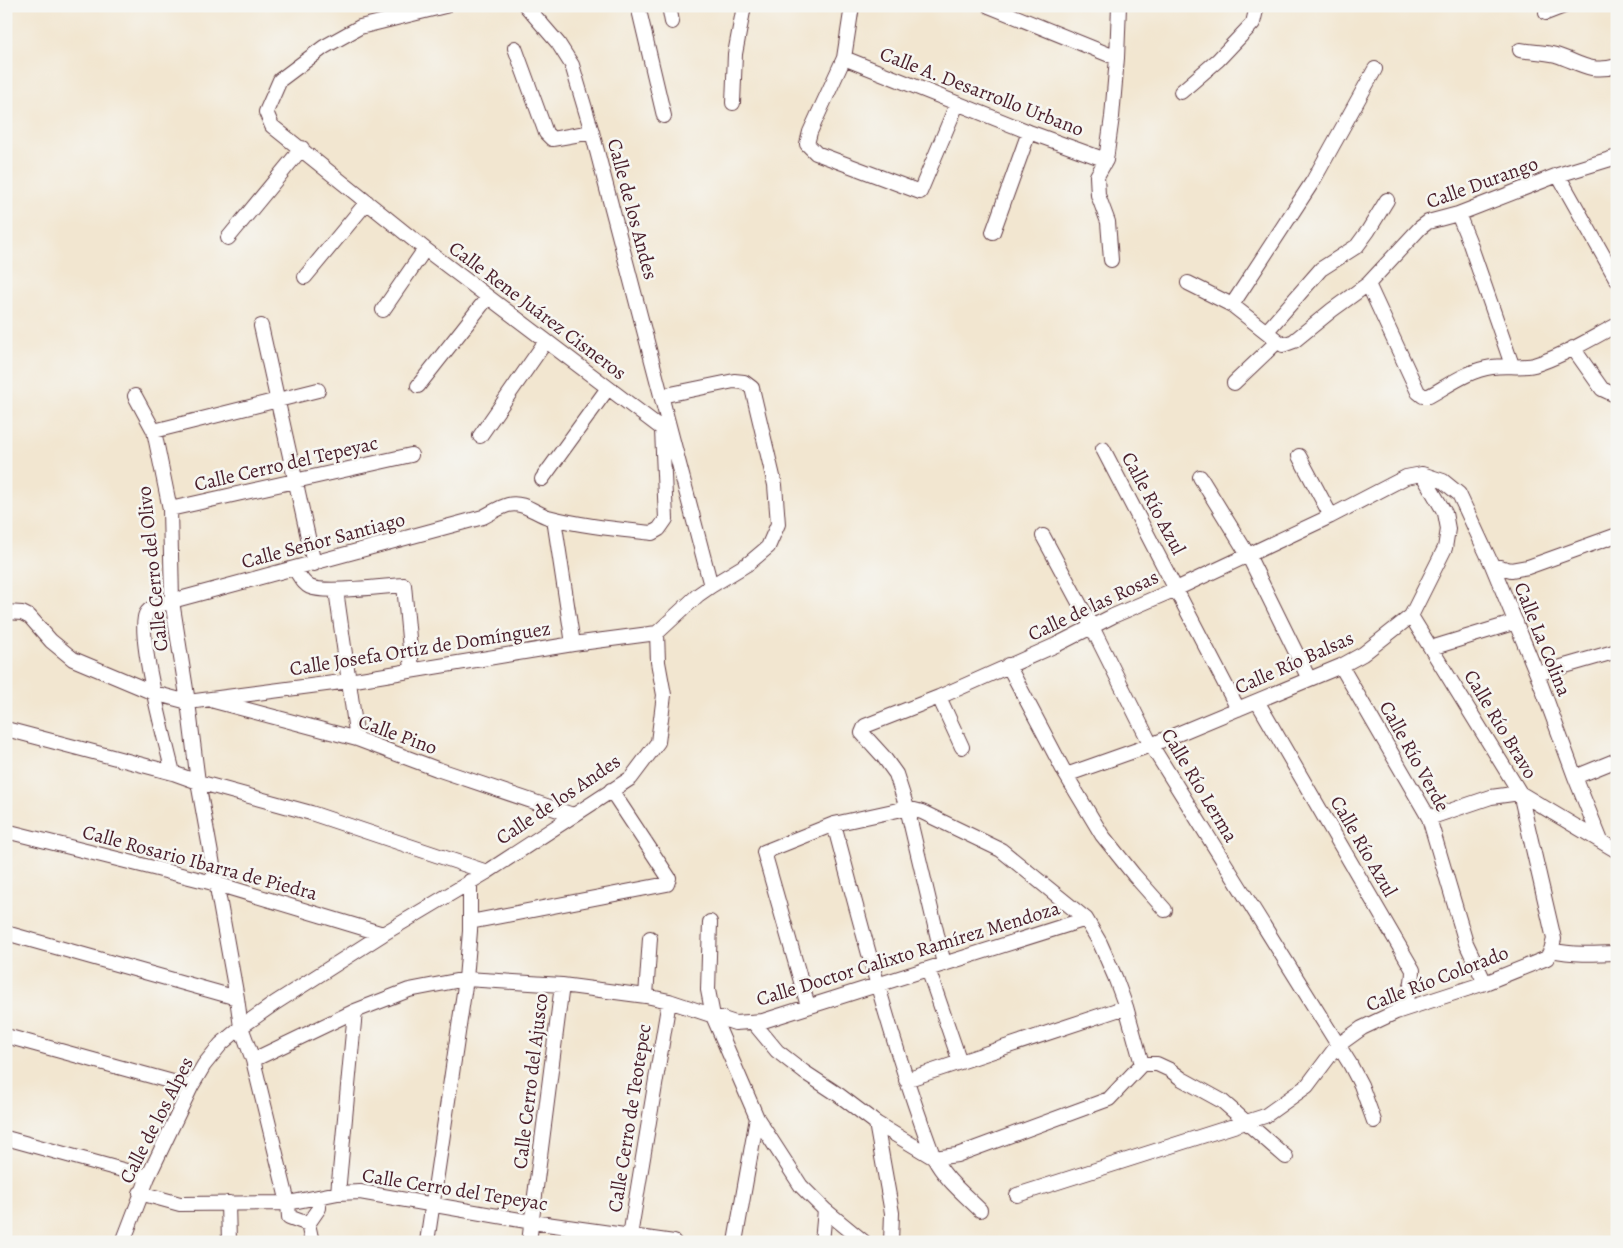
<svg xmlns="http://www.w3.org/2000/svg" width="1623" height="1248" font-family="Alegreya,serif">
	<style>
		.lines { fill: none; stroke-linecap: round; stroke-linejoin: round }
		.street-casing { stroke: #633d44; stroke-width: 16 }
		.street { stroke: #fff; stroke-width: 14 }
		.labels { text-anchor: middle; stroke-width: 5; stroke-linejoin: round; paint-order: stroke }
		.street-label { font-size: 20px; fill: #4a1f2b; stroke: #f6f6f2 }
	</style>
	<rect width="100%" height="100%" fill="#f6f6f2"/>
	<filter id="ink" filterUnits="userSpaceOnUse"><feTurbulence type="fractalNoise" baseFrequency=".02" numOctaves="2"/><feDisplacementMap in="SourceGraphic" scale="10" xChannelSelector="R" yChannelSelector="G"/><feConvolveMatrix kernelMatrix="1 2 1 2 8 2 1 2 1" color-interpolation-filters="sRGB"/></filter>
	<filter id="wash" filterUnits="userSpaceOnUse"><feTurbulence type="fractalNoise" baseFrequency=".0096" numOctaves="4" result="noise"/><feDisplacementMap in="SourceGraphic" scale="20" xChannelSelector="R" yChannelSelector="G"/><feGaussianBlur stdDeviation="1.12" result="paint"/><feColorMatrix in="noise" values="0 0 0 0 0 0 0 0 0 0 0 0 0 0 0 0 0 1.4 0 .05"/><feComposite in="paint" operator="in"/></filter>
	<g filter="url(#wash)">
		<rect width="100%" height="100%" fill="#f2e6d0"/>
	</g>
	<g filter="url(#ink)">
		<g class="lines">
			<!-- street casing -->
			<g class="street-casing">
				<path id="street" d="M 445,6 L 360,27 L 324,47 L 280,80 L 266,112 L 272,126 L 425,249 L 669,434
					M 526,6 L 558,43 L 572,65 L 592,132 L 711,586
					M 638,6 L 664,116
					M 669,6 L 672,22
					M 852,6 L 844,58 L 810,132 L 807,144 L 816,153 L 920,192 L 957,104
					M 989,6 L 1117,58
					M 1546,13 L 1564,6
					M 515,48 L 546,133 L 552,139 L 592,132
					M 1520,50 C 1532,52 1544,52 1556,55 C 1579,62 1589,74 1617,66
					M 844,58 L 1029,132 L 1106,160
					M 1181,92 L 1218,60 L 1253,23 L 1257,6
					M 733,103 L 735,54 L 744,6
					M 1558,175 L 1617,280
					M 1458,214 L 1469,241 L 1512,365
					M 993,232 L 1029,132
					M 228,238 L 302,148
					M 1111,260 L 1108,222 L 1098,195 L 1097,176 L 1106,160 L 1112,117 L 1117,58 L 1119,6
					M 305,277 L 367,202
					M 1188,283 L 1232,305 L 1283,345 L 1294,341 L 1332,310 L 1368,284 L 1420,228 L 1428,222 L 1458,214 L 1558,175 L 1617,157
					M 1368,284 L 1418,392 L 1423,396 L 1429,396 C 1449,385 1469,370 1492,367 C 1505,365 1522,368 1534,365 C 1563,356 1590,339 1617,325
					M 1232,305 L 1313,181 L 1375,69
					M 383,310 L 425,249
					M 261,326 L 314,564
					M 1267,331 L 1321,269 L 1357,246 L 1368,231 L 1387,200
					M 1573,348 L 1602,389 L 1617,396
					M 1234,383 L 1278,341
					M 418,386 L 488,297
					M 135,396 L 154,431 L 170,509 L 172,601 L 188,702 L 198,782 L 237,998 L 241,1027 L 253,1060 L 288,1203 L 289,1217 L 308,1224
					M 154,431 L 318,390
					M 480,436 L 546,341
					M 1103,449 L 1238,709
					M 1299,456 L 1331,516
					M 1200,477 L 1248,555 L 1309,679
					M 542,479 L 608,388
					M 170,509 L 411,455
					M 554,519 L 573,644
					M 1043,536 L 1092,627 L 1151,745 L 1350,1064 L 1361,1085 L 1374,1121
					M 1492,565 L 1511,570 L 1528,567 L 1617,535
					M 295,569 C 299,575 302,583 310,587 C 325,594 385,586 404,585 L 412,670
					M 336,590 L 357,739
					M 6,612 L 22,613 L 30,617 L 51,641 L 73,659 L 154,693 L 188,702 L 349,681 L 573,644 L 657,633
					M 1431,648 L 1516,622
					M 1008,665 L 1066,775 L 1102,835 L 1134,875 L 1165,910
					M 1341,666 L 1429,818 L 1466,943 L 1485,983
					M 1537,674 L 1617,651
					M 939,697 L 962,747
					M 214,701 L 357,739 L 437,769 L 573,815
					M 1257,701 L 1413,970 C 1413,989 1407,997 1396,1012
					M 6,729 L 173,773 L 198,782 L 311,813 L 487,872
					M 173,773 C 167,747 136,634 146,614 C 150,606 164,604 172,601 L 483,517 C 491,513 500,507 508,505 C 523,501 535,513 548,517 C 582,526 617,529 652,533 L 659,529 L 666,519 L 662,430
					M 1066,775 L 1151,745 L 1341,666 L 1363,654 L 1411,616 L 1445,548 L 1448,529 L 1445,513 L 1422,474
					M 1575,777 L 1617,760
					M 1429,818 L 1491,797 L 1520,793 L 1617,851
					M 834,824 C 864,937 893,1049 934,1158 C 945,1179 963,1193 980,1210
					M 6,831 L 217,884 L 383,934
					M 470,922 L 667,884 L 669,878 L 611,790
					M 710,922 L 708,990 L 713,1016 L 757,1118 L 801,1186 L 825,1210 L 864,1242
					M 6,933 L 237,998
					M 1551,950 C 1573,955 1594,954 1617,953
					M 944,964 L 907,808 L 896,774 L 883,756 L 862,733 L 865,726 L 939,697 L 1056,645 L 1113,616 L 1176,589 L 1331,516 L 1406,477 L 1422,474 L 1443,481 L 1459,494 L 1492,565 L 1537,674 L 1575,777 L 1601,841
					M 928,969 L 960,1062
					M 646,996 L 650,938
					M 808,1006 L 764,852 L 834,824 L 907,808 L 922,812 L 1001,850 L 1086,919 L 1100,943 L 1115,977 L 1126,1007 L 1142,1064
					M 753,1022 L 777,1051 L 804,1072 L 839,1095 L 876,1123 L 934,1158
					M 6,1036 L 191,1087
					M 253,1060 L 355,1011 L 409,990 L 466,979 L 562,985 L 646,996 L 669,1001 L 735,1023 L 763,1021 L 1086,919
					M 1142,1064 L 1157,1064 L 1170,1070 L 1182,1079 L 1222,1101 L 1286,1157
					M 906,1080 L 1126,1007
					M 876,1123 L 892,1213 L 891,1242
					M 6,1138 L 148,1177
					M 934,1158 L 957,1155 L 1109,1099 L 1142,1064
					M 140,1193 L 180,1204 L 288,1203 L 338,1193 L 360,1192 L 532,1222 L 674,1242
					M 338,1193 L 355,1011
					M 1017,1195 L 1265,1116 L 1307,1086 L 1337,1046 L 1362,1028 L 1396,1012 L 1485,983 L 1547,958 L 1551,950 L 1554,939 L 1520,793 L 1411,616
					M 228,1203 L 229,1242
					M 123,1242 L 148,1177 L 191,1087 L 204,1065 L 221,1044 L 241,1027 L 275,1003 L 383,934 L 487,872 L 631,778 L 658,742 L 664,695 L 658,662 L 657,633 L 698,595 L 711,586 L 749,563 L 768,547 L 778,524 L 775,485 L 752,388 L 744,382 L 734,381 L 661,396
					M 312,1242 L 308,1224 L 319,1208 L 318,1197
					M 427,1242 L 466,979 L 470,931 L 470,881
					M 529,1242 L 562,985
					M 629,1242 L 669,1001
					M 735,1242 L 757,1118
					M 822,1242 L 825,1210"/>
			</g>
			<!-- street -->
			<use href="#street" class="street"/>
		</g>
	</g>
	<g class="labels">
		<!-- street labels -->
		<g class="street-label">
			<text transform="translate(982 91) rotate(21)" y="7">Calle A. Desarrollo Urbano</text>
			<text transform="translate(1482 182) rotate(-20)" y="7">Calle Durango</text>
			<text transform="translate(633 209) rotate(75)" y="7">Calle de los Andes</text>
			<text transform="translate(538 310) rotate(37)" y="7">Calle Rene Juárez Cisneros</text>
			<text transform="translate(286 463) rotate(-13)" y="7">Calle Cerro del Tepeyac</text>
			<text transform="translate(1154 503) rotate(62)" y="7">Calle Río Azul</text>
			<text transform="translate(323 540) rotate(-15)" y="7">Calle Señor Santiago</text>
			<text transform="translate(152 569) rotate(-96)" y="7">Calle Cerro del Olivo</text>
			<text transform="translate(1093 605) rotate(-25)" y="7">Calle de las Rosas</text>
			<text transform="translate(1543 639) rotate(68)" y="7">Calle La Colina</text>
			<text transform="translate(420 648) rotate(-9)" y="7">Calle Josefa Ortiz de Domínguez</text>
			<text transform="translate(1294 662) rotate(-24)" y="7">Calle Río Balsas</text>
			<text transform="translate(1501 724) rotate(59)" y="7">Calle Río Bravo</text>
			<text transform="translate(398 734) rotate(20)" y="7">Calle Pino</text>
			<text transform="translate(1415 756) rotate(61)" y="7">Calle Río Verde</text>
			<text transform="translate(1200 785) rotate(59)" y="7">Calle Río Lerma</text>
			<text transform="translate(558 799) rotate(-34)" y="7">Calle de los Andes</text>
			<text transform="translate(1364 846) rotate(60)" y="7">Calle Río Azul</text>
			<text transform="translate(200 862) rotate(15)" y="7">Calle Rosario Ibarra de Piedra</text>
			<text transform="translate(908 953) rotate(-17)" y="7">Calle Doctor Calixto Ramírez Mendoza</text>
			<text transform="translate(1437 978) rotate(-21)" y="7">Calle Río Colorado</text>
			<text transform="translate(530 1081) rotate(-83)" y="7">Calle Cerro del Ajusco</text>
			<text transform="translate(629 1118) rotate(-81)" y="7">Calle Cerro de Teotepec</text>
			<text transform="translate(156 1120) rotate(-63)" y="7">Calle de los Alpes</text>
			<text transform="translate(455 1189) rotate(9)" y="7">Calle Cerro del Tepeyac</text>
		</g>
	</g>
	<!-- margin -->
	<rect width="1623" height="1248" fill="none" stroke="#f6f6f2" stroke-width="25"/>
</svg>
